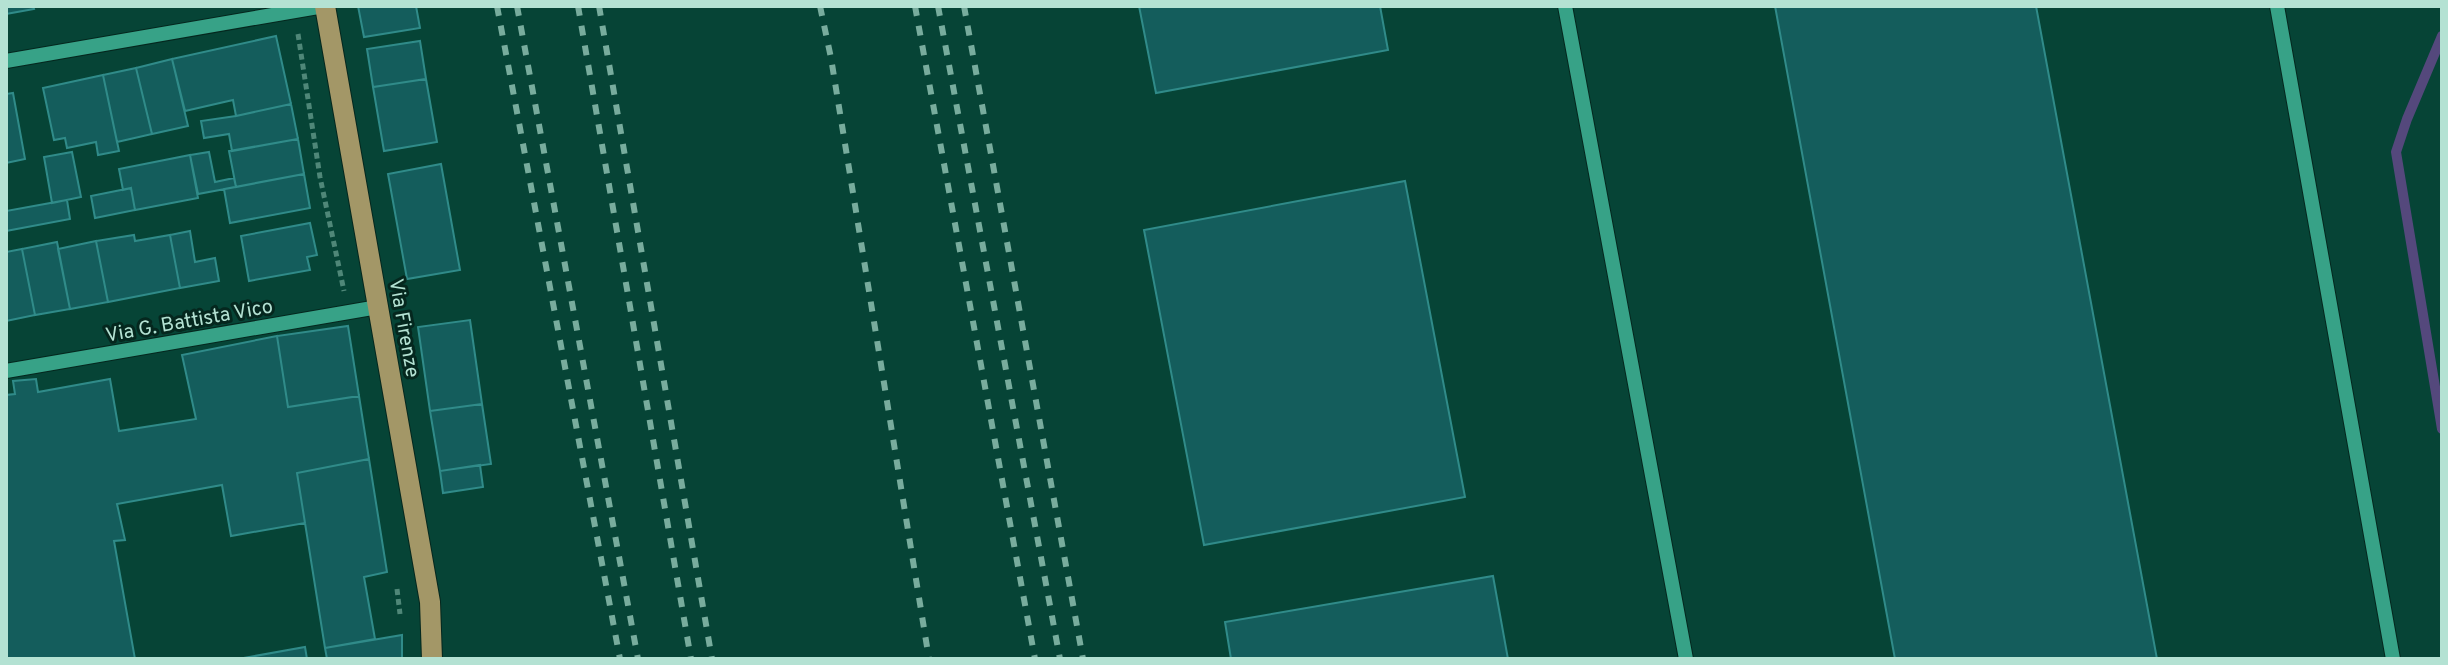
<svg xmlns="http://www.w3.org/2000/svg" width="2448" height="665" font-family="Overpass,sans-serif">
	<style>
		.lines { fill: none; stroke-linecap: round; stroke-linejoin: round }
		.stream { stroke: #54487c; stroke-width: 10 }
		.building { fill: #145d5c; stroke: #308b89; stroke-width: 2 }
		.minor-casing { stroke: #05271e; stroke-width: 16 }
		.major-casing { stroke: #05271e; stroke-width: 22 }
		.path { stroke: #4f8778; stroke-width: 5; stroke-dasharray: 6 4; stroke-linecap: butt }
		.minor { stroke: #37a287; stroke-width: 14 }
		.major { stroke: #a39767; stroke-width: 20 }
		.rail { stroke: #78ac9d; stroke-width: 6; stroke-dasharray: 10 10; stroke-linecap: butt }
		.labels { text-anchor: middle; stroke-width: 6; stroke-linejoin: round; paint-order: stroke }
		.street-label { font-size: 20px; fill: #b4e2d3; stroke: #05271e }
	</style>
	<rect width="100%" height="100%" fill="#064436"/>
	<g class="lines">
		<!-- stream -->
		<path class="stream" d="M 2442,36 L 2407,119 L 2396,152 L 2442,429"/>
	</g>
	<!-- building -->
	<path class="building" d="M 6,6 L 33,6 L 34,9 L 6,14 Z
		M 358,6 L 416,6 L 420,28 L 364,37 Z
		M 1139,6 L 1380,6 L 1388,50 L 1156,93 Z
		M 1775,6 L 2036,6 L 2157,659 L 1895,659 Z
		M 276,36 L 291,104 L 236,116 L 233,100 L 185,111 L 172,59 Z
		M 420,41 L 426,79 L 373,87 L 367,49 Z
		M 172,59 L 188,126 L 152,134 L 136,68 Z
		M 136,68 L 152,134 L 117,142 L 103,75 Z
		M 103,75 L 119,151 L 98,155 L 96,142 L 67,148 L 65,138 L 54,140 L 43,88 Z
		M 426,79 L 437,142 L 384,151 L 373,87 Z
		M 13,93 L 25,159 L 6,163 L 6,94 Z
		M 291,104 L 298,139 L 232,151 L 229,134 L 204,138 L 201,121 L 236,116 Z
		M 298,139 L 304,174 L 236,187 L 229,151 Z
		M 72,152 L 81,197 L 52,203 L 44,157 Z
		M 209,152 L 215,182 L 234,178 L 236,187 L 198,194 L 190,155 Z
		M 190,155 L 198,198 L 135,210 L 131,188 L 123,190 L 119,169 Z
		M 441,164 L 460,270 L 407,279 L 388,174 Z
		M 304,174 L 310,208 L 230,223 L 224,189 Z
		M 1405,181 L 1465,497 L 1204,545 L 1144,230 Z
		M 131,188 L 135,210 L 95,218 L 91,196 Z
		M 67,200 L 70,219 L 6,231 L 6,211 Z
		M 310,223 L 317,255 L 307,257 L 310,270 L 249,281 L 241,236 Z
		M 190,231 L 195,262 L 215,258 L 219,281 L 180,288 L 170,235 Z
		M 134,235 L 135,241 L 170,235 L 180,288 L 108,302 L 96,241 Z
		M 96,241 L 108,302 L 70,309 L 58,249 Z
		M 57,242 L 70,309 L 35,315 L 22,249 Z
		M 22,249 L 35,315 L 6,321 L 6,252 Z
		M 470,320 L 482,404 L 430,411 L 418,327 Z
		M 348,326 L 359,396 L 288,407 L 277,336 Z
		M 277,336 L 288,407 L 359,396 L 369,459 L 297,473 L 305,523 L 231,536 L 222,485 L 117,504 L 125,540 L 114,541 L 135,659 L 6,659 L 6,395 L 15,394 L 13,381 L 36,379 L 38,392 L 110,379 L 119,431 L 196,419 L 182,355 Z
		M 482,404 L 491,464 L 440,471 L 430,411 Z
		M 369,459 L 387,572 L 364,577 L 375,639 L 325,648 L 297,473 Z
		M 480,465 L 483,487 L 443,493 L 440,471 Z
		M 1493,576 L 1508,659 L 1231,659 L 1225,622 Z
		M 402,635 L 402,659 L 327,659 L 325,648 Z
		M 305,647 L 307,659 L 238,659 Z"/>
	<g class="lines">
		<!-- minor casing -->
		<g class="minor-casing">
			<path id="minor" d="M 1565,6 L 1686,659
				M 2277,6 L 2393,659
				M 6,61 L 324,6
				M 6,371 L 378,307"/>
		</g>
		<!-- major casing -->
		<g class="major-casing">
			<path id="major" d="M 325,6 L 430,602 L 432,659"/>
		</g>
		<!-- path -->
		<path class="path" d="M 298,34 L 320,177 L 344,291
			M 397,589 L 400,614"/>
		<!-- minor -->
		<use href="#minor" class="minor"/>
		<!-- major -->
		<use href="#major" class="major"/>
		<!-- rail -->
		<path class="rail" d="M 497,6 L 620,659
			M 517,6 L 638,659
			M 578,6 L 691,659
			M 599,6 L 712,659
			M 820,6 L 831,58 L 929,659
			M 915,6 L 1035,659
			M 938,6 L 1060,659
			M 964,6 L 1083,659"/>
	</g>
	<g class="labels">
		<!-- street labels -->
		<g class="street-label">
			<text transform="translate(189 320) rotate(-10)" y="7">Via G. Battista Vico</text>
			<text transform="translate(405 328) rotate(80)" y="7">Via Firenze</text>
		</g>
	</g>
	<!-- border -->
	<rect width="2448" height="665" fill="none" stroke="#b4e2d3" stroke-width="16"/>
</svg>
